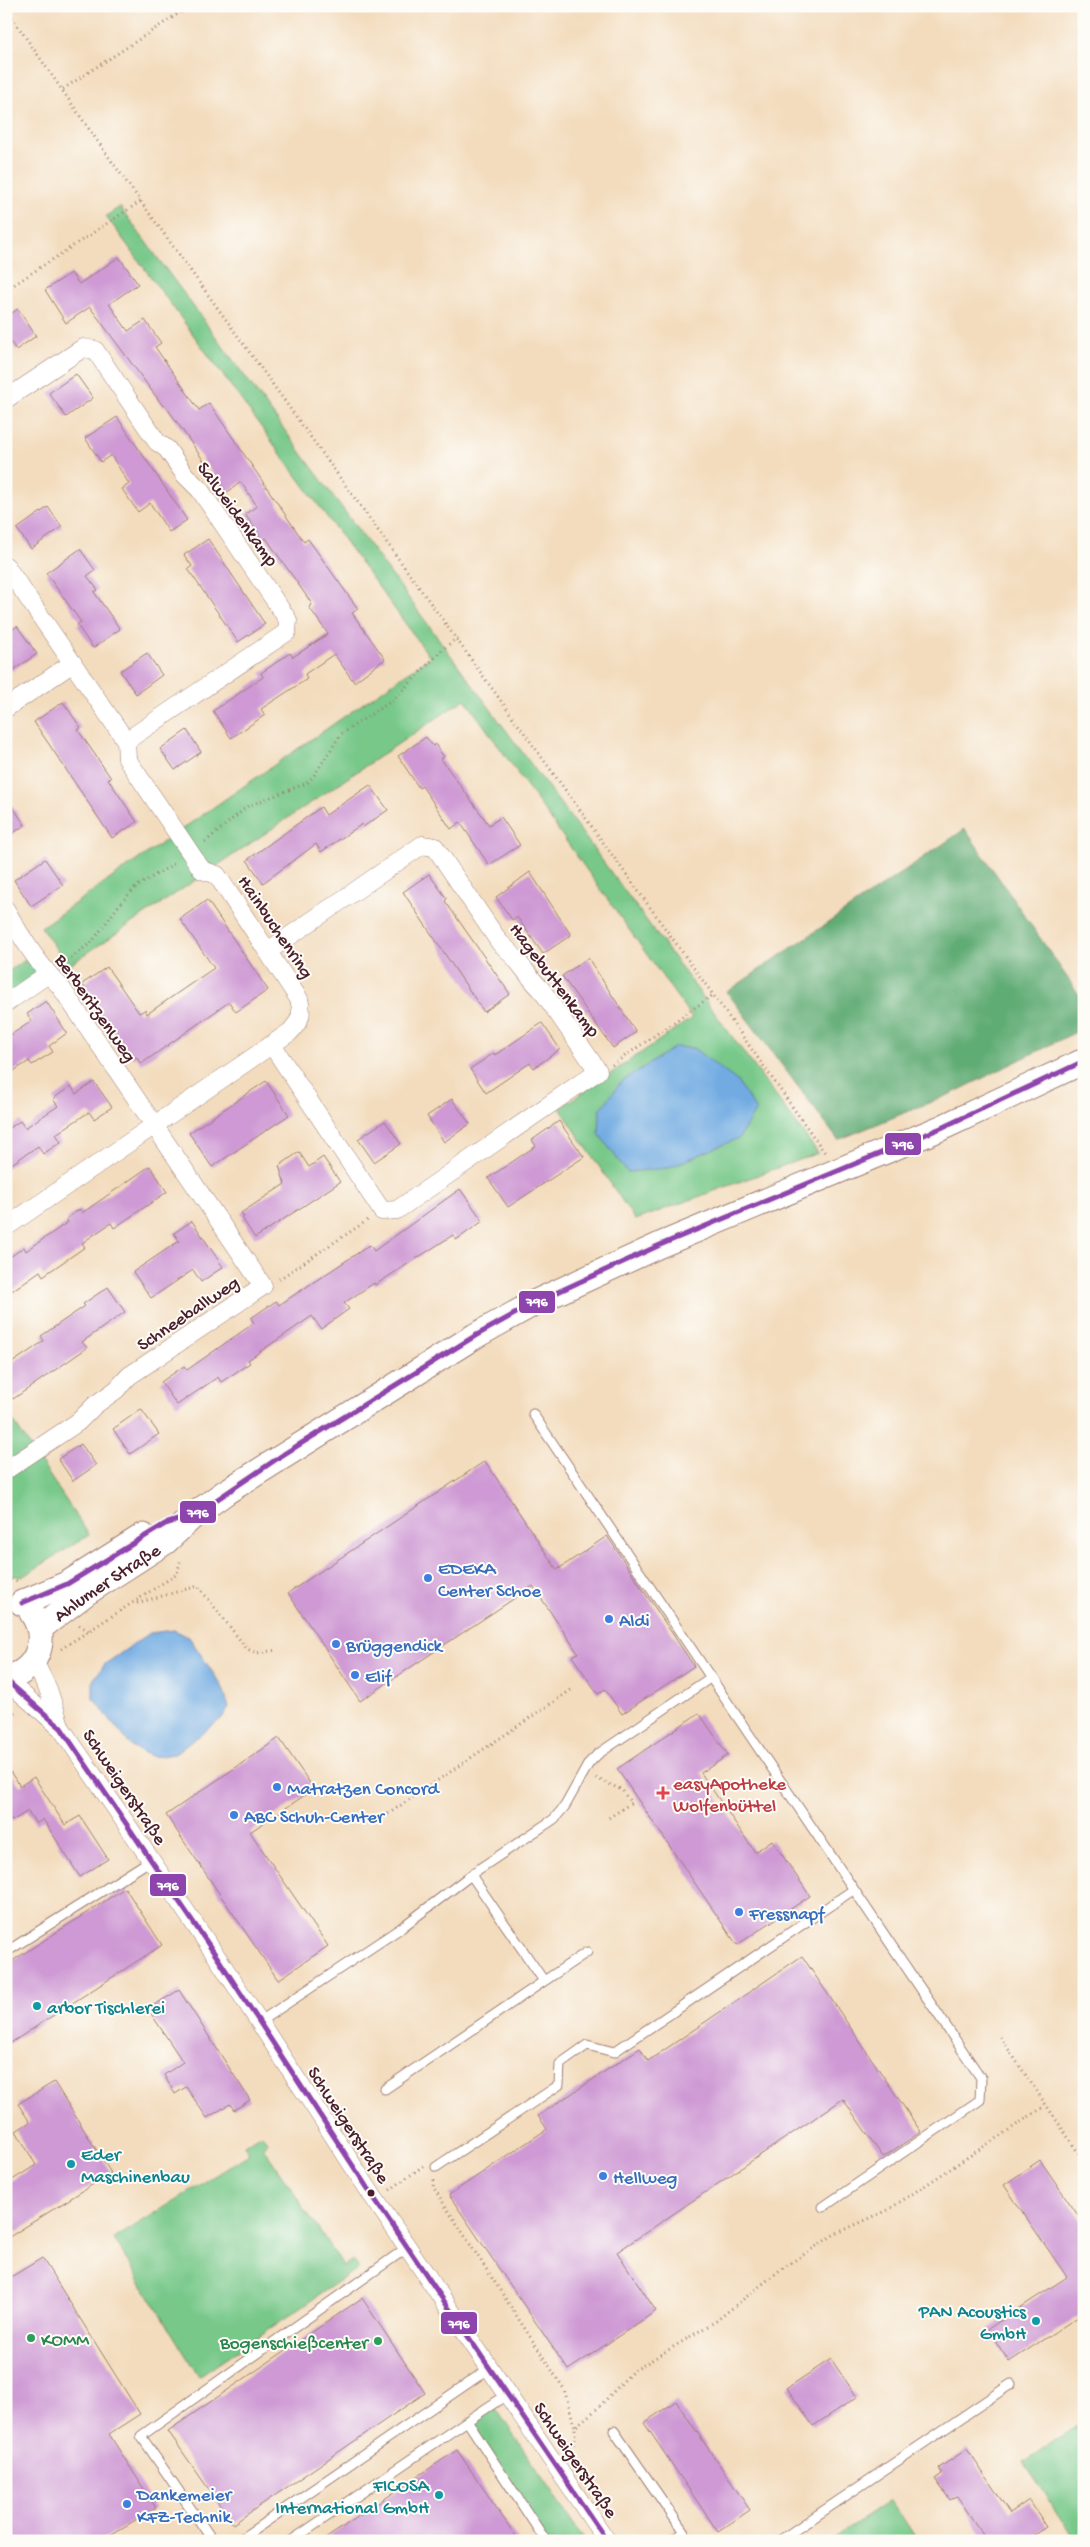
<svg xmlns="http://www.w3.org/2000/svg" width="1090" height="2547" font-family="'Gochi Hand',sans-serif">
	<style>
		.green { fill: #77c889; stroke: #60745a }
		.forest { fill: #61ac75; stroke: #566650 }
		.water { fill: #71abe2; stroke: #5e6586 }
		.building { fill: #ce99d4 }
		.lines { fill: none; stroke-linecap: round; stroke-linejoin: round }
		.lane-casing { stroke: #9e7e74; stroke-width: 11 }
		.street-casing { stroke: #9e7e74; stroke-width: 19 }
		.secondary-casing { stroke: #9e7e74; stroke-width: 27 }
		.path { stroke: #9e7e74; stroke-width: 3; stroke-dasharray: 1 4; stroke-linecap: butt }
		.lane { stroke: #fff; stroke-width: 9 }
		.street { stroke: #fff; stroke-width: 18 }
		.secondary { stroke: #fff; stroke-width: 25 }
		.bus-1-casing { stroke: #fdfcf7; stroke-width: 9 }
		.bus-1 { stroke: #8e44ad; stroke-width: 5 }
		.shop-dot { fill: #3f7fe0; stroke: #fdfcf7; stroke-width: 2 }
		.health-dot { fill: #e0444e; stroke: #fdfcf7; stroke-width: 2 }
		.culture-dot { fill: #0f9aa8; stroke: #fdfcf7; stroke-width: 2 }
		.bus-dot { fill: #4a1f2b; stroke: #fdfcf7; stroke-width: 2 }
		.leisure-dot { fill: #2e9e5b; stroke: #fdfcf7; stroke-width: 2 }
		.labels { text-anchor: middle; stroke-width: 4; stroke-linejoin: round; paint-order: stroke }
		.street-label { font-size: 19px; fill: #4a1f2b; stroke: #fdfcf7 }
		.shop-label { font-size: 19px; fill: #366cbe; stroke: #fdfcf7; text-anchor: start }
		.health-label { font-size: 19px; fill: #be3a42; stroke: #fdfcf7; text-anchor: start }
		.culture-label { font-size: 19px; fill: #0d838f; stroke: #fdfcf7; text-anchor: start }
		.leisure-label { font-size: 19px; fill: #27864d; stroke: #fdfcf7; text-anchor: start }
		.line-badge { stroke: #fdfcf7; stroke-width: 2 }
		.badge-label { font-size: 14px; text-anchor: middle; font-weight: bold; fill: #fff }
	</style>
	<rect width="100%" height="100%" fill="#fdfcf7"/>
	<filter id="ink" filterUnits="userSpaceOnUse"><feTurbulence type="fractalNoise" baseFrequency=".02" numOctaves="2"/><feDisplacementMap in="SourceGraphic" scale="10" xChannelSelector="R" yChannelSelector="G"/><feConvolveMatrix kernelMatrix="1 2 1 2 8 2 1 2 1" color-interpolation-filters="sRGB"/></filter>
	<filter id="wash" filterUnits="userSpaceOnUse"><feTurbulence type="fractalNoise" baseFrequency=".0096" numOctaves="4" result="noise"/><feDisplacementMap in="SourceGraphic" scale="20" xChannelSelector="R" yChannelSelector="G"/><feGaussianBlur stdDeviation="1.12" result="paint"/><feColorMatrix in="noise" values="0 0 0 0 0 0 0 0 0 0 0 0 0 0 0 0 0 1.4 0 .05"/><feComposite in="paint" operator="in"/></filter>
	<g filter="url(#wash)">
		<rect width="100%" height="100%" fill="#f3dcbd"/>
		<!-- green -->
		<path class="green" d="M 120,207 L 818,1153 L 635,1220 L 560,1108 L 692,1018 L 465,699 L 68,966 L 41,927 L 430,657 L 106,216 Z
			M 36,953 L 49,970 L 6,999 L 6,973 Z
			M 6,1410 L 89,1535 L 22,1577 L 6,1574 Z
			M 262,2134 L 268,2143 L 263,2147 L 343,2266 L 353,2260 L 358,2268 L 199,2377 L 114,2239 L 249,2154 L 244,2145 Z
			M 493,2404 L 585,2541 L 547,2541 L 467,2421 Z
			M 1084,2421 L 1084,2541 L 1076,2541 L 1023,2462 Z
			M 891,2500 L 918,2541 L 830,2541 Z"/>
		<!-- forest -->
		<path class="forest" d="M 965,829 L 1084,1002 L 1084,1028 L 953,1093 L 838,1140 L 727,992 Z"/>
		<!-- water -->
		<path class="water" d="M 675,1047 L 693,1048 L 737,1081 L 756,1110 L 739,1138 L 668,1168 L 627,1172 L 599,1134 L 600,1110 L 621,1082 Z
			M 174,1630 L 189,1637 L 223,1688 L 229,1708 L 221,1719 L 175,1754 L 153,1757 L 133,1748 L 93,1698 L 93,1680 L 105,1664 L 150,1633 Z"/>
		<g id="blocks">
			<!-- building -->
			<path class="building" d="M 119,257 L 138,284 L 109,304 L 128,331 L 145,320 L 161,343 L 155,347 L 199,410 L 209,403 L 304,542 L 308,539 L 358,609 L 352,613 L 385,659 L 354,682 L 334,654 L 305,674 L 307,679 L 261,709 L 265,715 L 231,738 L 213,711 L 263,677 L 261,673 L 290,653 L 293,657 L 328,634 L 309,607 L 312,604 L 266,538 L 263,541 L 245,514 L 257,506 L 241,482 L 226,493 L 165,405 L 163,406 L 90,307 L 66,323 L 45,290 L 71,273 L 79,284 Z
				M 18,309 L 36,336 L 16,350 L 6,335 L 6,317 Z
				M 76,374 L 93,398 L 66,417 L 49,393 Z
				M 117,417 L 187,520 L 169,532 L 150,503 L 138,512 L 122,489 L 129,484 L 111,455 L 101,462 L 85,438 Z
				M 48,507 L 62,527 L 31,549 L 17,529 Z
				M 208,539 L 265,624 L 238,642 L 188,569 L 192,566 L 184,555 Z
				M 80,549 L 95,570 L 87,576 L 98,590 L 94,592 L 120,629 L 93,648 L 77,625 L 81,622 L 46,573 Z
				M 17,626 L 37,654 L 12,671 L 6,663 L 6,634 Z
				M 147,653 L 162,675 L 136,694 L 120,671 Z
				M 63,702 L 81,728 L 78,730 L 111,778 L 108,779 L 137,822 L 112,838 L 34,722 Z
				M 187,730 L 201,752 L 175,770 L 160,749 Z
				M 426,737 L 433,746 L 435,744 L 444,757 L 441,759 L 489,825 L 501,817 L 520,845 L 489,865 L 460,822 L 451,829 L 422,786 L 419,788 L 398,756 Z
				M 370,785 L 388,810 L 363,827 L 362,824 L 321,852 L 316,844 L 263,883 L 247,860 L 321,807 L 326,815 Z
				M 6,797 L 25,825 L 6,838 Z
				M 45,859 L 63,885 L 31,906 L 14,880 Z
				M 530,872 L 571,935 L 543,954 L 517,917 L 512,920 L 496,897 Z
				M 429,874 L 447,899 L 445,901 L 510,994 L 484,1012 L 403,892 Z
				M 207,900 L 268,990 L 236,1012 L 229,1002 L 141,1064 L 136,1057 L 133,1059 L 82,984 L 107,967 L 139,1013 L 145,1010 L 147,1014 L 214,968 L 180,919 Z
				M 588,958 L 636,1032 L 613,1048 L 562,976 Z
				M 46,1001 L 67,1033 L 49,1046 L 53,1052 L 32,1065 L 29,1061 L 6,1076 L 6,1038 L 32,1021 L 27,1014 Z
				M 542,1023 L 560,1049 L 534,1068 L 530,1063 L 486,1093 L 470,1069 L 494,1053 L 495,1055 Z
				M 266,1081 L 289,1115 L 212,1167 L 189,1133 Z
				M 94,1082 L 112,1107 L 94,1119 L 89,1112 L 56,1134 L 61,1142 L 43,1154 L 38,1146 L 6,1168 L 6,1130 L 20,1121 L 25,1128 L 58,1106 L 53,1099 L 71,1086 L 76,1094 Z
				M 452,1099 L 470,1124 L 444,1142 L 427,1116 Z
				M 385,1121 L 401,1144 L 374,1162 L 358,1139 Z
				M 559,1121 L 584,1157 L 508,1207 L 488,1178 L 536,1146 L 532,1140 Z
				M 299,1152 L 309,1167 L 323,1157 L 340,1182 L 255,1238 L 242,1218 L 244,1217 L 241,1213 L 285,1184 L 279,1166 Z
				M 150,1166 L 167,1192 L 114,1228 L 111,1223 L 82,1243 L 85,1247 L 43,1276 L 40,1271 L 6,1295 L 6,1260 L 24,1247 L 26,1251 L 68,1222 L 66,1219 L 80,1209 L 82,1213 Z
				M 460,1189 L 483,1221 L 456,1240 L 453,1235 L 375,1285 L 374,1283 L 344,1303 L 349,1309 L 321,1329 L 312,1316 L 248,1360 L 250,1363 L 221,1382 L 218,1377 L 177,1405 L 161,1382 L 184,1366 L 187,1370 L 254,1323 L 251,1318 L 276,1301 L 279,1305 L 370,1245 L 374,1251 Z
				M 192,1221 L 223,1267 L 201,1282 L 193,1270 L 151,1298 L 133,1272 L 179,1241 L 174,1233 Z
				M 108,1287 L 125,1312 L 82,1342 L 87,1348 L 13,1399 L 6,1389 L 6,1367 L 44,1341 L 41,1336 L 85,1306 L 83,1304 Z
				M 141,1409 L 159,1434 L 130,1454 L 113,1429 Z
				M 81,1444 L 96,1465 L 73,1481 L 58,1459 Z
				M 485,1461 L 557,1570 L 607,1536 L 694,1666 L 622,1714 L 605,1689 L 598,1694 L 572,1656 L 578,1653 L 533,1586 L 360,1701 L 288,1593 Z
				M 699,1713 L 728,1755 L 701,1773 L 755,1852 L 772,1840 L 810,1896 L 737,1945 L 617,1769 Z
				M 279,1738 L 314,1789 L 250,1832 L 328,1946 L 278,1980 L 166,1815 Z
				M 6,1766 L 20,1786 L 34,1777 L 65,1825 L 80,1816 L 108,1859 L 80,1877 L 43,1819 L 36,1824 L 28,1811 L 12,1821 L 6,1812 Z
				M 125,1888 L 162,1945 L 6,2046 L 6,1965 Z
				M 802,1956 L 921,2132 L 883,2157 L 843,2099 L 617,2252 L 656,2311 L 568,2370 L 449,2195 L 547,2129 L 538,2116 L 640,2048 L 648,2061 Z
				M 179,1990 L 250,2100 L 234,2110 L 230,2104 L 207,2118 L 186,2087 L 175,2094 L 164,2075 L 183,2062 L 148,2009 Z
				M 54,2082 L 111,2173 L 6,2239 L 6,2184 L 36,2165 L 16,2131 L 30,2122 L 18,2104 Z
				M 1040,2160 L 1084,2224 L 1084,2313 L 1009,2362 L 988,2329 L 1067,2277 L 1004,2185 Z
				M 42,2258 L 140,2414 L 109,2434 L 156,2508 L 100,2541 L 6,2541 L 6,2280 Z
				M 362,2298 L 425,2393 L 233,2524 L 168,2431 Z
				M 831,2359 L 857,2397 L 813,2426 L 787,2388 Z
				M 676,2401 L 750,2510 L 718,2532 L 644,2423 Z
				M 967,2449 L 1010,2513 L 1029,2500 L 1047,2527 L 1025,2541 L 987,2541 L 957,2496 L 950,2500 L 935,2479 L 942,2474 L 939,2468 Z
				M 457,2450 L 519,2541 L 322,2541 Z"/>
		</g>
	</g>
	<g filter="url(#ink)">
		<use href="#blocks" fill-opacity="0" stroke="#9e7e74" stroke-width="1"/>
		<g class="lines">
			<!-- lane casing -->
			<g class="lane-casing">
				<path id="lane" d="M 533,1414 L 981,2078 L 980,2100 L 823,2207
					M 471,1875 L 544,1981
					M 6,1952 L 151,1860
					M 259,2022 L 401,1928 L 479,1869 L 554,1819 L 565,1806 L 589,1763 L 598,1754 L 710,1678
					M 385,2089 L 587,1952
					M 436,2167 L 559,2085 L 560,2064 L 587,2045 L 614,2052 L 853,1890
					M 508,2394 L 467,2421 L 546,2541
					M 614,2431 L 684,2532 L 671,2541
					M 213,2541 L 141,2436 L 408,2247
					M 238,2541 L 490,2368
					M 291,2541 L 467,2421
					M 779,2541 L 1011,2384"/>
			</g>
			<!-- street casing -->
			<g class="street-casing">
				<path id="street" d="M 6,399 L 83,348 L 95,350 L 157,442 L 167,449 L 185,475 L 200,490 L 288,620 L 287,632 L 126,741
					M 6,566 L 126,741 L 127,759 L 202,870 L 217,875 L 299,999 C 303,1014 301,1020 290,1032 L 6,1227
					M 6,708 L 73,663
					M 6,910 C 21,937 38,965 60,986 L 263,1286 L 129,1376 L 116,1390 L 95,1405 L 78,1422 L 6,1470
					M 268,951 L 422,845 L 435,847 L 500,943 C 517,956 526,975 541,989 L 598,1071 L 397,1210 L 382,1211 L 272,1045
					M 6,1003 L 48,974
					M 34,1661 L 48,1689 L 60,1725
					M 6,1680 L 61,1728 L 219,1960 L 372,2195 L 607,2541"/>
			</g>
			<!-- secondary casing -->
			<g class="secondary-casing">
				<g id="secondary">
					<path d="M 22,1603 L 67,1584 L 143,1536"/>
					<path id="s1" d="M 40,1628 L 86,1593 L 165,1542 L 194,1515 L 226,1492 L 475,1336 L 536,1302 L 660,1245 L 941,1128 L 1084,1061"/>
					<path d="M 6,1678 C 37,1672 50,1639 32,1613"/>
				</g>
			</g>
			<!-- path -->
			<path class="path" d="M 6,9 L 105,152 L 719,1003 L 825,1153
				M 63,89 L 190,6
				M 6,290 L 141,201
				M 205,842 L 248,806 L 307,783 L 313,777 L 341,734 L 393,700 L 443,649 L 457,638
				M 63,964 L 92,942 L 119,905 L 136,887 L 175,863
				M 612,1065 L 713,995
				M 279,1279 L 368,1220
				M 6,1578 L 18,1581
				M 137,1603 L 198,1586 L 247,1649 L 257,1653 L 277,1650
				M 79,1625 L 90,1632
				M 61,1649 L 177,1574 L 181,1558
				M 6,1718 L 15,1712
				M 596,1778 L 622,1790 L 631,1803 L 607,1819
				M 388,1814 L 574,1688
				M 1000,2037 L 1084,2161
				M 434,2180 L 433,2187 L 564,2389 L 575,2427
				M 390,2190 L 423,2166
				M 566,2451 L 575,2442 L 575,2427 L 598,2408 L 632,2372 L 716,2321 L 780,2270 L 835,2234 L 888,2210 L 1045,2106"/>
			<!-- lane -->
			<use href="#lane" class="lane"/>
			<!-- street -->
			<use href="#street" class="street"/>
			<!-- secondary -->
			<use href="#secondary" class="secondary"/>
			<!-- bus-1 casing -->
			<g class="bus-1-casing">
				<path id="bus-1" d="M 22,1603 L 67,1584 L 165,1524 L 194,1515 L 284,1454 L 475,1336 L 536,1302 L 660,1245 L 941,1128 L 1084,1061
					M 6,1680 L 61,1728 L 219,1960 L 372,2195 L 607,2541"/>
			</g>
			<!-- bus-1 -->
			<use href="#bus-1" class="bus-1"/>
		</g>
	</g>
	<!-- markers -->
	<g class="shop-dot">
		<circle cx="428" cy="1578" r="5"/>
		<circle cx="609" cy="1619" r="5"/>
		<circle cx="336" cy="1644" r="5"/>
		<circle cx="355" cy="1675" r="5"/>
		<circle cx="277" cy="1787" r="5"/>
		<circle cx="234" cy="1815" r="5"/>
		<circle cx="739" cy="1912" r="5"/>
		<circle cx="603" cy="2176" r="5"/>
		<circle cx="127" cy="2504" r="5"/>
	</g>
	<path class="health-dot" d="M660.5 1785.5h5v5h5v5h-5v5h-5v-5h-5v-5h5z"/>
	<g class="culture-dot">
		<circle cx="37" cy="2006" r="5"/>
		<circle cx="71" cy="2164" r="5"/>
		<circle cx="1036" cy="2321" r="5"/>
		<circle cx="439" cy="2495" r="5"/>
	</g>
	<circle class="bus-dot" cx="371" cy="2193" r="4.5"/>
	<g class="leisure-dot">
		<circle cx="31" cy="2338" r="5"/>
		<circle cx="378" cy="2341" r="5"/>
	</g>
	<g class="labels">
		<!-- street labels -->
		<g class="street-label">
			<text transform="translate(239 513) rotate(54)" y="7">Salweidenkamp</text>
			<text transform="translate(277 926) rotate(56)" y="7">Hainbuchenring</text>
			<text transform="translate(556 979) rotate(53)" y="7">Hagebuttenkamp</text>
			<text transform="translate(97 1007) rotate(55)" y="7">Berberitzenweg</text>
			<text transform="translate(187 1312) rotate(-34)" y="7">Schneeballweg</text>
			<text dy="7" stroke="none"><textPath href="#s1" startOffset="81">Ahlumer Straße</textPath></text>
			<text transform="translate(126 1786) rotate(56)" y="7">Schweigerstraße</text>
			<text transform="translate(350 2124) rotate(57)" y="7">Schweigerstraße</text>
			<text transform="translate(577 2459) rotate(56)" y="7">Schweigerstraße</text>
		</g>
		<!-- shop labels -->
		<g class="shop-label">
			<text x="438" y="1574">EDEKA<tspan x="438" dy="22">Center Schoe</tspan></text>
			<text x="619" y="1626">Aldi</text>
			<text x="346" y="1651">Brüggendick</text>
			<text x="365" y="1682">Elif</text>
			<text x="287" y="1794">Matratzen Concord</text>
			<text x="244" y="1822">ABC Schuh-Center</text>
			<text x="749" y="1919">Fressnapf</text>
			<text x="613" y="2183">Hellweg</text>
			<text x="137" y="2500">Dankemeier<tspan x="137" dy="22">KFZ-Technik</tspan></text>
		</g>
		<!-- health labels -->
		<g class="health-label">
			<text x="673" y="1789">easyApotheke<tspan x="673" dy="22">Wolfenbüttel</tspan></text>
		</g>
		<!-- culture labels -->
		<g class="culture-label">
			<text x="47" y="2013">arbor Tischlerei</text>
			<text x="81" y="2160">Eder<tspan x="81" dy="22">Maschinenbau</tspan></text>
			<text x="1026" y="2317" text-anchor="end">PAN Acoustics<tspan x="1026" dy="22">GmbH</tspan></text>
			<text x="429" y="2491" text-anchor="end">FICOSA<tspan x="429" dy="22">International GmbH</tspan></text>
		</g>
		<!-- leisure labels -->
		<g class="leisure-label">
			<text x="41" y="2345">KOMM</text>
			<text x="368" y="2348" text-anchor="end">Bogenschießcenter</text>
		</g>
	</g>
	<g class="line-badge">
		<rect x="884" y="1132" width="38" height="24" rx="5" fill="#8e44ad"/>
		<rect x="518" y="1290" width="38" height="24" rx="5" fill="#8e44ad"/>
		<rect x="179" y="1500" width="38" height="24" rx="5" fill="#8e44ad"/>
		<rect x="149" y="1873" width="38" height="24" rx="5" fill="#8e44ad"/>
		<rect x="440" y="2311" width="38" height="24" rx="5" fill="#8e44ad"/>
	</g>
	<g class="badge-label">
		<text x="903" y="1149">796</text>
		<text x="537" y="1306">796</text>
		<text x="198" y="1517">796</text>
		<text x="168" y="1890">796</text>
		<text x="459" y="2328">796</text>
	</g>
	<!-- margin -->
	<rect width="1090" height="2547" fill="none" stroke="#fdfcf7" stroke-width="25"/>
</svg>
